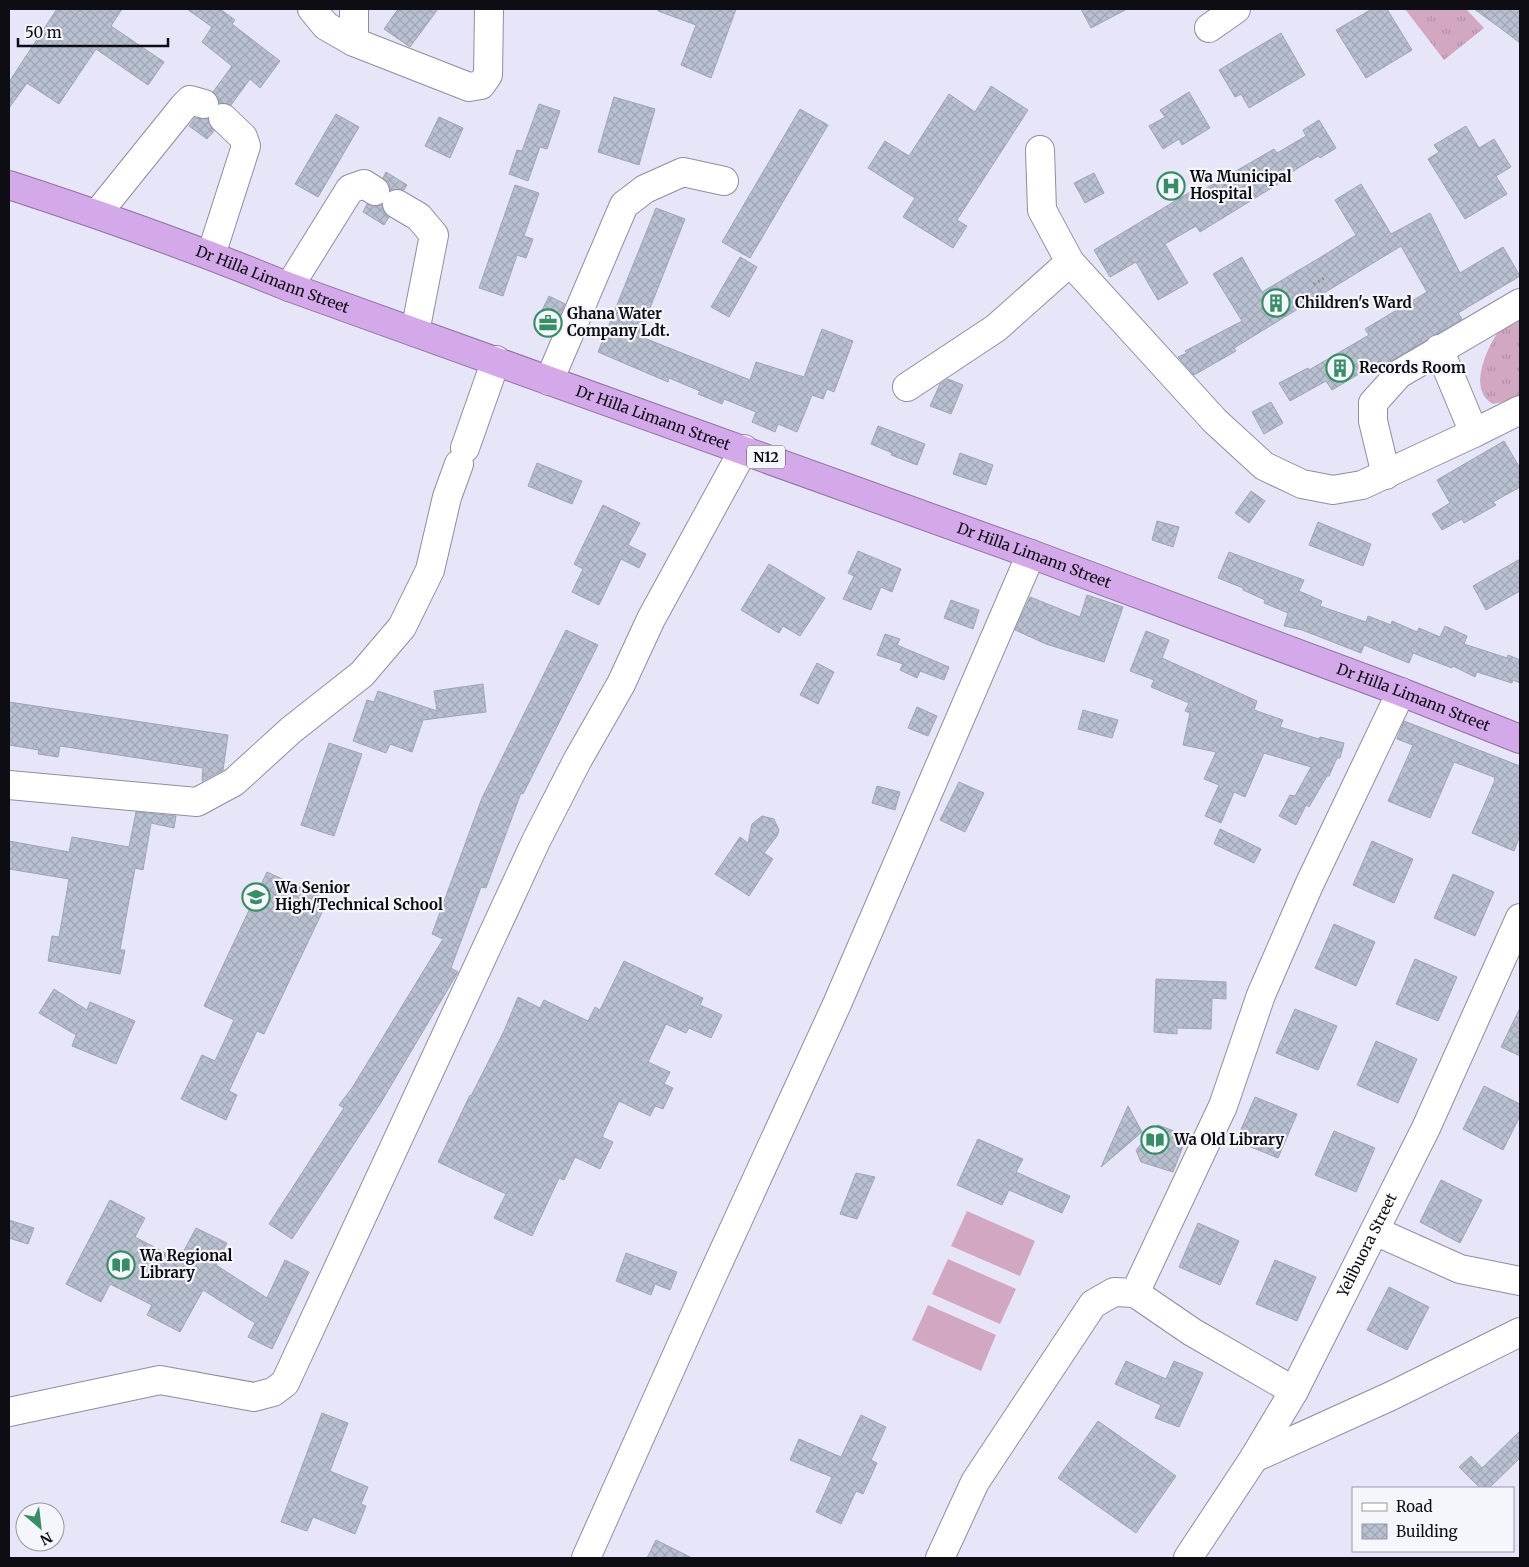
<svg xmlns="http://www.w3.org/2000/svg" width="1529" height="1567" font-family="Merriweather,serif">
	<style>
		.grass { fill: url(#grass-tufts) }
		.garden { fill: #d1a7c2 }
		.building { fill: url(#building-cross-hatch); stroke: #9da6b5 }
		.lines { fill: none; stroke-linecap: round; stroke-linejoin: round }
		.minor-casing { stroke: #8f8e9e; stroke-width: 30 }
		.highway-casing { stroke: #8e729e; stroke-width: 30 }
		.path { stroke: #7b7b87; stroke-width: 3; stroke-dasharray: 1 4; stroke-linecap: butt }
		.minor { stroke: #fff; stroke-width: 28 }
		.highway { stroke: #d3a9e9; stroke-width: 28 }
		.labels { text-anchor: middle; stroke-width: 4.5; stroke-linejoin: round; paint-order: stroke }
		.shield { fill: #f5f5fc; stroke: #535359; stroke-width: 1 }
		.shield-label { font-size: 14px; font-weight: bold; fill: #0d0d13 }
		.poi-label { font-size: 15px; font-weight: bold; fill: #0d0d13; stroke: #f5f5fc; text-anchor: start }
		.street-label { font-size: 15px; fill: #0d0d13; stroke: #f5f5fc }
	</style>
	<defs>
		<pattern id="grass-tufts" width="24" height="20" patternUnits="userSpaceOnUse" patternTransform="scale(1.25)"><rect width="24" height="20" fill="#d1a7c2"/><path d="M3 7l-1-3M5 7V3M7 7l1-3M15 17l-1-3M17 17v-4M19 17l1-3" fill="none" stroke="#b28fa6"/></pattern>
		<pattern id="building-cross-hatch" width="8" height="8" patternUnits="userSpaceOnUse" patternTransform="scale(1.25)"><rect width="8" height="8" fill="#b9c1d1"/><path d="M0 0l8 8M0 8l8-8" fill="none" stroke="#9ea5b3"/></pattern>
	</defs>
	<rect width="100%" height="100%" fill="#e7e6f8"/>
	<!-- grass -->
	<path class="grass" d="M 1405,9 L 1466,9 L 1484,28 L 1444,60 Z
		M 1520,317 L 1520,398 L 1493,404 C 1468,390 1485,352 1498,332 C 1504,325 1513,321 1520,317 Z"/>
	<!-- garden -->
	<path class="garden" d="M 967,1211 L 1035,1241 L 1020,1276 L 951,1246 Z
		M 948,1259 L 1016,1289 L 1000,1324 L 932,1294 Z
		M 928,1305 L 996,1335 L 981,1371 L 912,1340 Z"/>
	<!-- building -->
	<path class="building" d="M 57,9 L 122,9 L 111,26 L 164,62 L 148,85 L 96,49 L 59,104 L 27,83 L 9,108 L 9,82 Z
		M 187,9 L 220,9 L 235,20 L 232,24 L 280,61 L 260,88 L 250,79 L 231,105 L 219,103 L 213,92 L 232,66 L 202,42 L 212,27 Z
		M 398,9 L 438,9 L 410,47 L 384,29 Z
		M 658,9 L 736,9 L 711,78 L 681,65 L 696,25 L 658,11 Z
		M 1081,9 L 1127,9 L 1091,28 Z
		M 1372,9 L 1387,9 L 1412,50 L 1366,78 L 1336,30 Z
		M 1474,9 L 1520,9 L 1520,43 L 1499,27 Z
		M 1281,33 L 1305,75 L 1249,108 L 1241,94 L 1235,97 L 1219,70 Z
		M 991,86 L 1028,110 L 957,220 L 967,226 L 953,248 L 903,217 L 915,198 L 868,168 L 885,141 L 909,156 L 949,94 L 975,112 Z
		M 1189,92 L 1210,128 L 1182,145 L 1179,139 L 1163,149 L 1149,126 L 1165,117 L 1160,110 Z
		M 614,97 L 655,109 L 639,165 L 598,152 Z
		M 539,104 L 560,111 L 547,149 L 540,147 L 528,181 L 509,174 L 517,150 L 522,151 Z
		M 800,109 L 828,125 L 750,258 L 722,242 Z
		M 336,114 L 359,127 L 318,197 L 295,184 Z
		M 439,117 L 463,128 L 450,158 L 425,146 Z
		M 195,118 L 208,119 L 214,131 L 207,139 L 189,126 Z
		M 1319,120 L 1336,148 L 1320,158 L 1318,156 L 1290,173 L 1291,176 L 1200,232 L 1196,226 L 1165,244 L 1188,283 L 1158,300 L 1136,262 L 1110,277 L 1094,250 L 1200,186 L 1203,190 L 1274,149 L 1277,153 L 1306,136 L 1303,130 Z
		M 1466,126 L 1479,148 L 1494,139 L 1511,167 L 1496,176 L 1507,194 L 1465,219 L 1428,159 L 1439,152 L 1434,145 Z
		M 386,172 L 407,185 L 404,190 L 390,190 L 389,183 L 383,178 Z
		M 1094,173 L 1104,193 L 1085,203 L 1074,183 Z
		M 1361,184 L 1391,234 L 1430,213 L 1460,273 L 1503,247 L 1520,276 L 1458,313 L 1462,319 L 1391,361 L 1384,367 L 1381,361 L 1332,390 L 1326,381 L 1290,401 L 1279,383 L 1308,368 L 1309,370 L 1369,335 L 1365,329 L 1427,292 L 1401,246 L 1234,348 L 1236,351 L 1194,375 L 1178,357 L 1187,353 L 1185,351 L 1242,321 L 1213,274 L 1242,257 L 1262,292 L 1321,257 L 1356,235 L 1335,200 Z
		M 515,185 L 539,193 L 524,236 L 533,239 L 526,258 L 517,255 L 503,296 L 479,288 Z
		M 367,204 L 374,207 L 382,205 L 384,212 L 389,217 L 384,225 L 363,212 Z
		M 656,208 L 685,219 L 639,336 L 750,380 L 756,362 L 804,377 L 822,329 L 853,341 L 834,392 L 827,389 L 823,399 L 812,395 L 797,432 L 778,424 L 775,432 L 752,422 L 756,412 L 724,399 L 722,404 L 698,394 L 700,391 L 669,378 L 668,382 L 598,352 Z
		M 740,257 L 757,267 L 729,317 L 711,307 Z
		M 549,296 L 565,304 L 552,333 L 535,325 Z
		M 948,379 L 963,385 L 951,414 L 930,406 L 940,384 Z
		M 1271,402 L 1283,423 L 1264,434 L 1252,412 Z
		M 878,426 L 925,444 L 917,465 L 891,455 L 892,453 L 871,444 Z
		M 1504,441 L 1520,468 L 1520,487 L 1493,502 L 1496,505 L 1464,523 L 1462,519 L 1442,530 L 1432,514 L 1450,503 L 1437,480 Z
		M 960,453 L 993,465 L 986,485 L 953,474 Z
		M 537,463 L 582,481 L 572,504 L 528,486 Z
		M 1251,491 L 1265,501 L 1249,523 L 1235,513 Z
		M 603,505 L 640,523 L 628,545 L 646,554 L 639,568 L 621,559 L 599,605 L 572,592 L 583,569 L 574,564 Z
		M 1157,521 L 1179,527 L 1173,547 L 1152,540 Z
		M 1318,522 L 1371,544 L 1363,566 L 1309,545 Z
		M 858,551 L 901,569 L 892,592 L 881,587 L 871,610 L 843,599 L 854,576 L 848,573 Z
		M 1229,552 L 1304,580 L 1299,591 L 1322,601 L 1320,606 L 1366,622 L 1368,616 L 1391,625 L 1392,621 L 1417,632 L 1419,628 L 1440,637 L 1445,626 L 1467,636 L 1464,644 L 1507,658 L 1508,655 L 1520,660 L 1520,683 L 1513,680 L 1512,683 L 1477,672 L 1475,677 L 1453,666 L 1452,668 L 1413,653 L 1409,663 L 1364,645 L 1361,653 L 1302,630 L 1284,626 L 1288,613 L 1264,603 L 1265,600 L 1243,590 L 1243,588 L 1218,578 Z
		M 1520,559 L 1520,591 L 1486,610 L 1473,586 Z
		M 769,564 L 825,598 L 800,636 L 783,626 L 779,633 L 741,610 Z
		M 1087,595 L 1123,607 L 1104,662 L 1046,644 L 1015,630 L 1030,597 L 1080,617 Z
		M 951,600 L 979,610 L 973,629 L 944,618 Z
		M 566,630 L 598,645 L 523,794 L 521,793 L 486,888 L 481,887 L 451,968 L 458,972 L 380,1104 L 292,1239 L 269,1224 L 344,1108 L 339,1105 L 352,1088 L 443,939 L 432,934 L 482,798 Z
		M 1146,631 L 1169,640 L 1162,658 L 1257,701 L 1254,710 L 1283,720 L 1280,727 L 1319,739 L 1320,737 L 1344,743 L 1340,758 L 1337,758 L 1329,776 L 1327,776 L 1309,807 L 1306,805 L 1296,825 L 1279,816 L 1290,795 L 1295,796 L 1311,767 L 1264,753 L 1245,797 L 1234,792 L 1221,823 L 1205,816 L 1219,785 L 1204,779 L 1216,752 L 1183,745 L 1190,713 L 1185,711 L 1189,703 L 1151,687 L 1154,680 L 1130,671 Z
		M 885,634 L 900,639 L 897,645 L 949,667 L 944,680 L 920,671 L 917,678 L 900,670 L 903,664 L 877,655 Z
		M 817,663 L 834,672 L 818,704 L 800,695 Z
		M 483,684 L 486,712 L 423,720 L 412,752 L 390,744 L 386,753 L 353,741 L 367,700 L 374,702 L 378,691 L 437,711 L 434,691 Z
		M 9,702 L 228,735 L 223,770 L 202,781 L 203,768 L 60,746 L 58,757 L 38,754 L 39,750 L 9,745 Z
		M 917,707 L 937,716 L 928,736 L 908,728 Z
		M 1083,710 L 1118,720 L 1112,738 L 1078,729 Z
		M 1404,721 L 1520,766 L 1520,836 L 1514,851 L 1472,833 L 1495,780 L 1494,777 L 1454,762 L 1430,818 L 1388,801 L 1413,745 L 1397,739 Z
		M 329,743 L 362,754 L 334,836 L 301,825 Z
		M 959,782 L 984,793 L 965,832 L 940,820 Z
		M 877,786 L 900,792 L 895,810 L 872,803 Z
		M 136,812 L 176,816 L 174,828 L 151,823 L 143,870 L 135,868 L 120,950 L 125,950 L 120,974 L 48,961 L 52,936 L 59,937 L 69,879 L 9,869 L 9,841 L 69,852 L 72,837 L 129,847 Z
		M 762,816 L 774,819 L 779,830 L 777,836 L 764,853 L 773,859 L 749,896 L 715,874 L 740,837 L 748,843 L 752,824 Z
		M 1220,829 L 1261,849 L 1254,863 L 1214,844 Z
		M 1372,841 L 1413,859 L 1394,903 L 1353,885 Z
		M 267,872 L 328,900 L 264,1034 L 257,1031 L 229,1091 L 237,1095 L 226,1120 L 181,1099 L 202,1055 L 215,1061 L 234,1020 L 204,1006 Z
		M 1453,874 L 1494,892 L 1475,936 L 1434,918 Z
		M 1334,924 L 1375,942 L 1356,986 L 1315,968 Z
		M 1415,959 L 1457,977 L 1438,1021 L 1396,1004 Z
		M 624,961 L 703,998 L 700,1005 L 722,1015 L 711,1038 L 689,1028 L 686,1033 L 666,1024 L 648,1062 L 670,1072 L 664,1084 L 673,1088 L 663,1109 L 655,1106 L 650,1116 L 619,1101 L 602,1137 L 613,1142 L 600,1169 L 575,1157 L 564,1180 L 559,1178 L 532,1236 L 494,1218 L 506,1194 L 438,1162 L 470,1095 L 471,1096 L 504,1031 L 518,997 L 540,1008 L 544,1000 L 588,1021 L 595,1007 L 600,1010 Z
		M 1156,979 L 1226,982 L 1226,999 L 1212,998 L 1211,1029 L 1177,1028 L 1177,1034 L 1154,1032 Z
		M 54,989 L 87,1010 L 90,1002 L 135,1021 L 116,1064 L 72,1046 L 76,1035 L 39,1013 Z
		M 1520,1008 L 1520,1056 L 1501,1047 Z
		M 1295,1009 L 1337,1026 L 1318,1070 L 1276,1053 Z
		M 1376,1041 L 1417,1059 L 1398,1103 L 1357,1085 Z
		M 1484,1086 L 1520,1104 L 1520,1116 L 1503,1150 L 1463,1129 Z
		M 1255,1097 L 1297,1114 L 1278,1158 L 1236,1141 Z
		M 1128,1106 L 1142,1132 L 1101,1167 Z
		M 1158,1125 L 1187,1136 L 1173,1172 L 1141,1162 L 1136,1150 Z
		M 1334,1131 L 1375,1148 L 1356,1192 L 1315,1175 Z
		M 978,1139 L 1023,1159 L 1016,1172 L 1070,1196 L 1062,1213 L 1009,1190 L 1002,1205 L 957,1185 Z
		M 856,1173 L 875,1177 L 857,1219 L 840,1214 Z
		M 1441,1180 L 1482,1200 L 1460,1243 L 1420,1222 Z
		M 110,1200 L 145,1218 L 135,1237 L 179,1260 L 196,1228 L 227,1243 L 216,1265 L 267,1298 L 285,1260 L 309,1272 L 272,1349 L 248,1337 L 255,1323 L 203,1290 L 180,1332 L 147,1315 L 152,1305 L 110,1284 L 101,1302 L 66,1284 Z
		M 9,1220 L 34,1228 L 28,1244 L 9,1238 Z
		M 1198,1223 L 1239,1241 L 1220,1285 L 1179,1267 Z
		M 626,1253 L 677,1272 L 670,1290 L 655,1284 L 651,1295 L 616,1281 Z
		M 1275,1260 L 1316,1277 L 1297,1321 L 1256,1304 Z
		M 1389,1287 L 1429,1307 L 1407,1350 L 1367,1330 Z
		M 1126,1361 L 1166,1379 L 1174,1361 L 1203,1373 L 1179,1427 L 1155,1418 L 1161,1405 L 1115,1384 Z
		M 322,1413 L 348,1423 L 330,1471 L 368,1487 L 361,1504 L 366,1506 L 355,1534 L 313,1517 L 307,1531 L 281,1522 Z
		M 861,1415 L 886,1427 L 871,1460 L 877,1463 L 863,1494 L 856,1491 L 841,1524 L 816,1512 L 832,1477 L 790,1460 L 799,1439 L 841,1457 Z
		M 1098,1421 L 1176,1476 L 1136,1533 L 1058,1478 Z
		M 1520,1431 L 1520,1458 L 1489,1488 L 1480,1488 L 1459,1467 L 1471,1456 L 1482,1468 Z
		M 656,1540 L 692,1558 L 647,1558 Z"/>
	<g class="lines">
		<!-- minor casing -->
		<g class="minor-casing">
			<g id="minor">
				<path d="M 312,9 L 326,26 L 354,42 L 469,87 L 481,85 L 488,75 L 489,9"/>
				<path d="M 1209,28 L 1236,9"/>
				<path d="M 354,42 L 354,9"/>
				<path d="M 1040,150 L 1042,210 L 1070,262 L 1215,421 L 1264,466 L 1302,484 L 1333,490 L 1362,485 L 1474,433 L 1520,410"/>
				<path d="M 397,204 L 419,217 L 434,235 L 415,332"/>
				<path d="M 97,214 L 184,106 L 190,100 L 204,104"/>
				<path d="M 211,255 L 246,146 L 243,137 L 223,118"/>
				<path d="M 289,287 L 350,189 L 364,184 L 375,191"/>
				<path d="M 1439,349 L 1474,433"/>
				<path d="M 549,381 L 624,205 L 645,189 L 683,172 L 724,181"/>
				<path d="M 907,387 L 996,328 L 1070,262"/>
				<path d="M 465,448 L 496,360"/>
				<path d="M 1386,475 L 1373,421 L 1373,403 L 1399,374 L 1520,303"/>
				<path d="M 9,785 L 197,802 L 234,782 L 291,730 L 362,674 L 402,627 L 430,570 L 447,497 L 459,464"/>
				<path d="M 1375,1231 L 1460,1269 L 1520,1281"/>
				<path d="M 1135,1293 L 1223,1106 L 1261,995 L 1309,885 L 1401,692"/>
				<path d="M 9,1412 L 160,1380 L 254,1397 L 273,1392 L 285,1383 L 536,841 L 577,761 L 621,684 L 651,619 L 744,449"/>
				<path d="M 1254,1458 L 1391,1396 L 1520,1332"/>
				<path d="M 586,1558 L 709,1283 L 837,1004 L 1031,554"/>
				<path d="M 940,1558 L 975,1482 L 1093,1304 L 1114,1292 L 1135,1293 L 1192,1332 L 1294,1391"/>
				<path id="s1" d="M 1188,1558 L 1254,1458 L 1294,1391 L 1426,1128 L 1520,918"/>
			</g>
		</g>
		<!-- highway casing -->
		<g class="highway-casing">
			<g id="highway">
				<path id="s2" d="M 9,185 C 104,216 197,249 289,287 L 1031,554 L 1401,692 L 1520,739"/>
			</g>
		</g>
		<!-- path -->
		<path class="path" d="M 1314,284 L 1325,278"/>
		<!-- minor -->
		<use href="#minor" class="minor"/>
		<!-- highway -->
		<use href="#highway" class="highway"/>
	</g>
	<!-- icons -->
	<defs>
		<g id="hospital-ring" transform="scale(1.4375)"><circle r="9.5" fill="#f5f5fc" stroke="#368f64" stroke-width="1.5"/><path d="M-5-5h3v3.5h4V-5h3V5h-3V1.5h-4V5h-3Z" fill="#368f64"/></g>
		<g id="building-ring" transform="scale(1.4375)"><circle r="9.5" fill="#f5f5fc" stroke="#368f64" stroke-width="1.5"/><path d="M-4-6H4V6H1V3H-1V6H-4ZM-2.5-4.3h1.7v1.8h-1.7ZM.8-4.3h1.7v1.8H.8ZM-2.5-1h1.7V.8h-1.7ZM.8-1h1.7V.8H.8Z" fill="#368f64"/></g>
		<g id="office-ring" transform="scale(1.4375)"><circle r="9.5" fill="#f5f5fc" stroke="#368f64" stroke-width="1.5"/><path d="M-6-3h4V-5.5h4V-3h4V5H-6ZM-1-4.5V-3h2v-1.5ZM-6 0V1H6V0Z" fill="#368f64"/></g>
		<g id="school-ring" transform="scale(1.4375)"><circle r="9.5" fill="#f5f5fc" stroke="#368f64" stroke-width="1.5"/><path d="M0-5L7-2L0 1L-7-2ZM-4 1L0 2.5L4 1V4Q0 6-4 4Z" fill="#368f64"/></g>
		<g id="library-ring" transform="scale(1.4375)"><circle r="9.5" fill="#f5f5fc" stroke="#368f64" stroke-width="1.5"/><path d="M-6-4Q-3-5.5-.7-3.5V5Q-3 3-6 4ZM6-4Q3-5.5 .7-3.5V5Q3 3 6 4Z" fill="#368f64"/></g>
	</defs>
	<g fill-rule="evenodd">
		<use href="#hospital-ring" x="1171" y="186"/>
		<use href="#building-ring" x="1276" y="303"/>
		<use href="#office-ring" x="548" y="323"/>
		<use href="#building-ring" x="1340" y="368"/>
		<use href="#school-ring" x="256" y="897"/>
		<use href="#library-ring" x="1155" y="1140"/>
		<use href="#library-ring" x="121" y="1265"/>
	</g>
	<g class="labels">
		<!-- shield labels -->
		<rect class="shield" x="747" y="445.5" width="38" height="23" rx="4"/>
		<g class="shield-label">
			<text x="766" y="462">N12</text>
		</g>
		<!-- poi labels -->
		<g class="poi-label">
			<text x="1190" y="182">Wa Municipal<tspan x="1190" dy="17">Hospital</tspan></text>
			<text x="1295" y="308">Children's Ward</text>
			<text x="567" y="319">Ghana Water<tspan x="567" dy="17">Company Ldt.</tspan></text>
			<text x="1359" y="373">Records Room</text>
			<text x="275" y="893">Wa Senior<tspan x="275" dy="17">High/Technical School</tspan></text>
			<text x="1174" y="1145">Wa Old Library</text>
			<text x="140" y="1261">Wa Regional<tspan x="140" dy="17">Library</tspan></text>
		</g>
		<!-- street labels -->
		<g class="street-label">
			<text dy="5" stroke="none"><textPath href="#s2" startOffset="280">Dr Hilla Limann Street</textPath></text>
			<text dy="5" stroke="none"><textPath href="#s2" startOffset="685">Dr Hilla Limann Street</textPath></text>
			<text dy="5" stroke="none"><textPath href="#s2" startOffset="1090">Dr Hilla Limann Street</textPath></text>
			<text dy="5" stroke="none"><textPath href="#s2" startOffset="1495">Dr Hilla Limann Street</textPath></text>
			<text dy="5" stroke="none"><textPath href="#s1" startOffset="361">Yelibuora Street</textPath></text>
		</g>
	</g>
	<!-- border -->
	<rect width="1529" height="1567" fill="none" stroke="#0d0d13" stroke-width="20"/>
	<!-- legend -->
	<rect x="1352" y="1487" width="162" height="65" fill="#f5f5fc" stroke="#98989f"/>
	<rect x="1362" y="1503" width="25" height="8" fill="#ffffff" stroke="#98989f"/>
	<text x="1396" y="1512" font-size="15" fill="#0d0d13">Road</text>
	<rect x="1362" y="1524" width="25" height="15" fill="url(#building-cross-hatch)" stroke="#98989f"/>
	<text x="1396" y="1537" font-size="15" fill="#0d0d13">Building</text>
	<!-- north arrow -->
	<g transform="translate(40 1527) rotate(152)"><circle r="24" fill="#f5f5fc" stroke="#98989f"/>
	<path d="M0-4L9 19L0 12L-9 19Z" fill="#368f64"/>
	<text y="-8" font-size="14" font-weight="bold" text-anchor="middle" fill="#0d0d13">N</text>
	</g>
	<!-- scale -->
	<path d="M18 38v8h150v-8" fill="none" stroke="#0d0d13" stroke-width="2.5"/>
	<text x="25" y="38" font-size="15" fill="#0d0d13" stroke="#f5f5fc" stroke-width="4" paint-order="stroke">50 m</text>
</svg>
